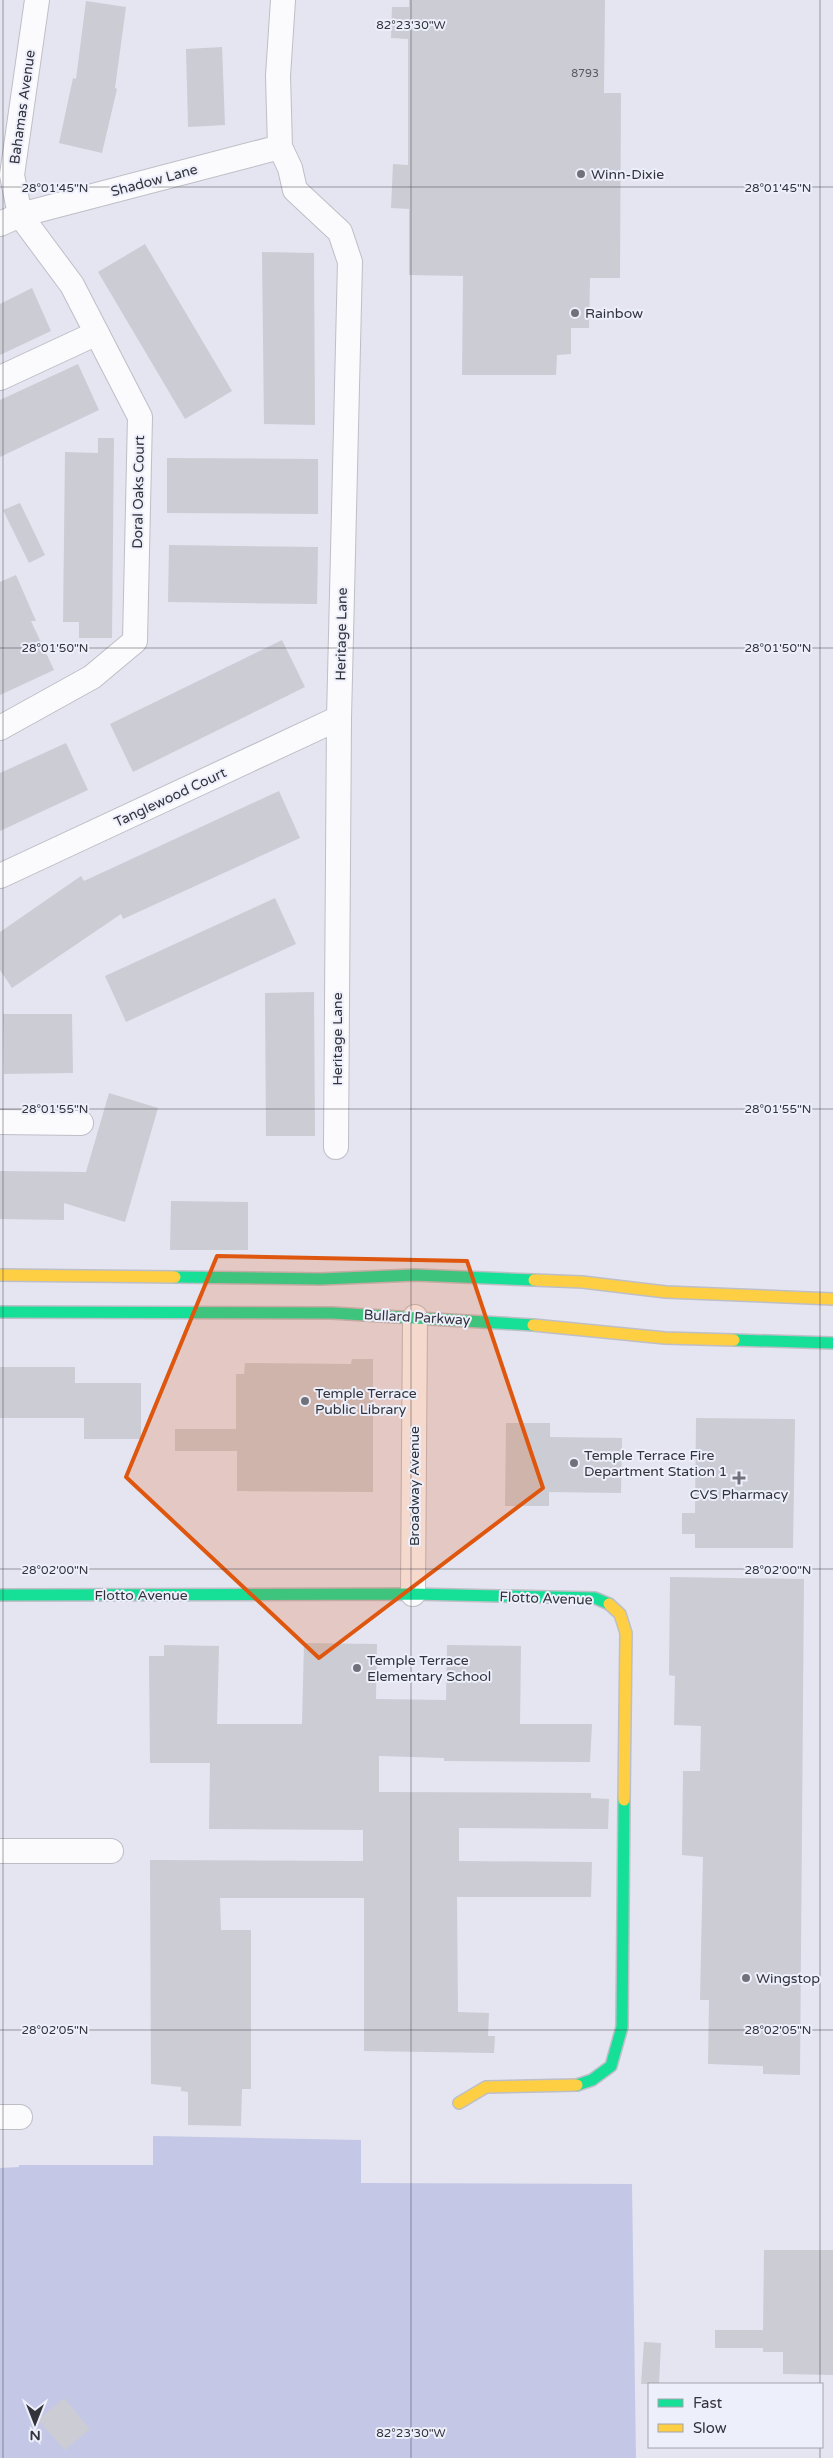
<svg xmlns="http://www.w3.org/2000/svg" width="833" height="2458" font-family="'Varela Round',sans-serif">
	<style>
		.green { fill: #c4c8e6 }
		.building { fill: #cbccd4 }
		.lines { fill: none; stroke-linecap: round; stroke-linejoin: round }
		.street-casing { stroke: #bebec7; stroke-width: 26 }
		.fast-casing { stroke: #bebec7; stroke-width: 14 }
		.slow-casing { stroke: #bebec7; stroke-width: 14 }
		.street { stroke: #fbfbfd; stroke-width: 24 }
		.fast { stroke: #16e098; stroke-width: 11 }
		.slow { stroke: #ffcf43; stroke-width: 11 }
		.marked { fill: #df570e; fill-opacity: 0.2; stroke: #df570e; stroke-width: 4; stroke-linejoin: round }
		.ticks { fill: none; stroke: #32333b; stroke-width: 1; stroke-opacity: 0.45 }
		.poi-dot { fill: #70717a; stroke: #edeffb; stroke-width: 2 }
		.labels { text-anchor: middle; stroke-width: 4; stroke-linejoin: round; paint-order: stroke }
		.number-label { font-size: 11px; fill: #585961 }
		.street-label { font-size: 14px; fill: #32333b; stroke: #edeffb }
		.poi-label { font-size: 14px; fill: #32333b; stroke: #edeffb; text-anchor: start }
		.ticks-label { font-size: 12px; text-anchor: middle; fill: #32333b; stroke: #edeffb; stroke-width: 4; stroke-linejoin: round; paint-order: stroke }
	</style>
	<rect width="100%" height="100%" fill="#e4e5f0"/>
	<!-- green -->
	<path class="green" d="M 153,2136 L 361,2140 L 361,2183 L 632,2184 L 636,2458 L 0,2458 L 0,2168 L 19,2167 L 19,2165 L 153,2165 Z"/>
	<!-- building -->
	<path class="building" d="M 409,0 L 605,0 L 604,93 L 621,93 L 620,278 L 590,278 L 589,328 L 571,328 L 571,354 L 557,355 L 556,375 L 462,375 L 463,276 L 409,275 L 409,209 L 391,208 L 393,164 L 408,165 L 408,39 L 391,38 L 392,7 L 409,7 Z
		M 86,1 L 126,7 L 115,88 L 117,89 L 102,153 L 59,143 L 73,78 L 76,79 Z
		M 222,47 L 225,125 L 188,127 L 186,49 Z
		M 145,244 L 232,391 L 185,419 L 98,272 Z
		M 262,252 L 314,253 L 315,425 L 264,424 Z
		M 32,288 L 51,331 L 0,355 L 0,304 Z
		M 78,364 L 99,410 L 0,457 L 0,400 Z
		M 98,438 L 114,438 L 112,638 L 79,638 L 79,622 L 63,622 L 65,452 L 98,453 Z
		M 167,458 L 318,459 L 318,514 L 167,513 Z
		M 20,503 L 45,555 L 29,563 L 3,510 Z
		M 169,545 L 318,547 L 317,604 L 168,602 Z
		M 16,575 L 36,621 L 31,621 L 54,670 L 0,695 L 0,582 Z
		M 282,640 L 305,687 L 133,772 L 110,724 Z
		M 66,743 L 88,790 L 0,831 L 0,773 Z
		M 279,791 L 300,838 L 123,919 L 121,914 L 12,988 L 0,970 L 0,932 L 81,876 L 84,881 Z
		M 275,898 L 296,944 L 126,1022 L 105,976 Z
		M 314,992 L 315,1136 L 266,1136 L 265,993 Z
		M 3,1014 L 72,1014 L 73,1073 L 4,1074 Z
		M 109,1093 L 158,1108 L 125,1222 L 64,1203 L 64,1220 L 0,1219 L 0,1171 L 86,1172 Z
		M 171,1201 L 248,1202 L 248,1250 L 170,1250 Z
		M 352,1359 L 373,1359 L 373,1492 L 237,1491 L 237,1451 L 175,1451 L 175,1429 L 236,1429 L 236,1374 L 244,1374 L 245,1363 L 351,1364 Z
		M 0,1367 L 75,1367 L 75,1383 L 141,1383 L 141,1439 L 84,1439 L 84,1418 L 0,1418 Z
		M 696,1418 L 795,1419 L 793,1548 L 695,1548 L 695,1534 L 682,1534 L 682,1513 L 695,1513 Z
		M 506,1423 L 550,1423 L 550,1437 L 622,1438 L 621,1493 L 549,1492 L 549,1506 L 505,1506 Z
		M 670,1577 L 804,1579 L 800,2075 L 763,2074 L 763,2066 L 708,2064 L 709,2000 L 700,2000 L 703,1857 L 682,1855 L 683,1771 L 700,1771 L 701,1726 L 674,1725 L 675,1676 L 669,1675 Z
		M 304,1643 L 377,1644 L 376,1699 L 446,1700 L 447,1645 L 521,1646 L 520,1724 L 592,1724 L 590,1762 L 444,1761 L 444,1758 L 379,1756 L 379,1792 L 591,1793 L 591,1798 L 609,1799 L 608,1829 L 459,1828 L 459,1861 L 592,1862 L 591,1897 L 457,1897 L 458,2012 L 489,2013 L 488,2036 L 495,2036 L 494,2053 L 364,2051 L 364,1898 L 220,1898 L 221,1930 L 251,1930 L 251,2089 L 242,2089 L 241,2126 L 188,2125 L 188,2092 L 181,2091 L 181,2087 L 151,2084 L 150,1860 L 363,1861 L 363,1830 L 209,1829 L 210,1763 L 150,1763 L 149,1656 L 164,1656 L 164,1645 L 219,1646 L 217,1724 L 302,1724 Z
		M 764,2250 L 833,2250 L 833,2375 L 783,2374 L 783,2352 L 763,2352 L 763,2348 L 715,2348 L 715,2330 L 763,2330 Z
		M 644,2342 L 661,2343 L 659,2384 L 641,2384 Z
		M 64,2398 L 90,2429 L 65,2450 L 38,2420 Z"/>
	<g class="lines">
		<!-- street casing -->
		<g class="street-casing">
			<path id="street" d="M 283,0 L 278,76 L 280,147 L 290,168 L 295,190 L 340,232 L 350,262 L 339,718 L 336,1147
				M 0,224 L 20,215 L 280,147
				M 0,378 L 97,333
				M 0,728 L 92,677 L 135,641 L 140,417 L 72,285 L 20,215 L 12,175 L 37,0
				M 0,876 L 339,718
				M 0,1122 L 81,1123
				M 413,1594 L 415,1317
				M 0,1851 L 111,1851
				M 0,2117 L 20,2117"/>
		</g>
		<!-- fast casing -->
		<g class="fast-casing">
			<path id="fast" d="M 175,1277 L 321,1279 L 415,1275 L 534,1280
				M 0,1312 L 332,1313 L 533,1325
				M 734,1340 L 833,1343
				M 0,1595 L 413,1594 L 595,1598 L 609,1604
				M 577,2085 L 592,2080 L 611,2066 L 622,2027 L 624,1800"/>
		</g>
		<!-- slow casing -->
		<g class="slow-casing">
			<path id="slow" d="M 0,1275 L 175,1277
				M 534,1280 L 582,1282 L 666,1292 L 833,1299
				M 533,1325 L 665,1338 L 734,1340
				M 609,1604 L 620,1614 L 626,1633 L 624,1800
				M 459,2103 L 486,2087 L 577,2085"/>
		</g>
		<!-- street -->
		<use href="#street" class="street"/>
		<!-- fast -->
		<use href="#fast" class="fast"/>
		<!-- slow -->
		<use href="#slow" class="slow"/>
	</g>
	<!-- marked area -->
	<path class="marked" d="M 217,1256 L 467,1261 L 543,1488 L 319,1658 L 126,1477 Z"/>
	<!-- ticks -->
	<path class="ticks" d="M 3,0 L 3,2458M 411,0 L 411,2458M 820,0 L 820,2384M 0,187 L 833,187M 0,648 L 833,648M 0,1109 L 833,1109M 0,1569 L 833,1569M 0,2030 L 833,2030M 820,2447 L 820,2458"/>
	<!-- markers -->
	<g class="poi-dot">
		<circle cx="581" cy="174" r="5"/>
		<circle cx="575" cy="313" r="5"/>
		<circle cx="305" cy="1401" r="5"/>
		<circle cx="574" cy="1463" r="5"/>
		<path d="M736.5 1470.5h5v5h5v5h-5v5h-5v-5h-5v-5h5z"/>
		<circle cx="357" cy="1668" r="5"/>
		<circle cx="746" cy="1978" r="5"/>
	</g>
	<g class="labels">
		<!-- number labels -->
		<g class="number-label">
			<text x="585" y="77">8793</text>
		</g>
		<!-- street labels -->
		<g class="street-label">
			<text transform="translate(22 107) rotate(-82)" y="5">Bahamas Avenue</text>
			<text transform="translate(154 180) rotate(-15)" y="5">Shadow Lane</text>
			<text transform="translate(138 492) rotate(-89)" y="5">Doral Oaks Court</text>
			<text transform="translate(341 634) rotate(-89)" y="5">Heritage Lane</text>
			<text transform="translate(170 797) rotate(-25)" y="5">Tanglewood Court</text>
			<text transform="translate(337 1039) rotate(-90)" y="5">Heritage Lane</text>
			<text transform="translate(417 1317) rotate(3)" y="5">Bullard Parkway</text>
			<text transform="translate(414 1486) rotate(-90)" y="5">Broadway Avenue</text>
			<text x="141" y="1600">Flotto Avenue</text>
			<text transform="translate(546 1598) rotate(2)" y="5">Flotto Avenue</text>
		</g>
		<!-- poi labels -->
		<g class="poi-label">
			<text x="591" y="179">Winn-Dixie</text>
			<text x="585" y="318">Rainbow</text>
			<text x="315" y="1398">Temple Terrace<tspan x="315" dy="16">Public Library</tspan></text>
			<text x="584" y="1460">Temple Terrace Fire<tspan x="584" dy="16">Department Station 1</tspan></text>
			<text x="739" y="1499" text-anchor="middle">CVS Pharmacy</text>
			<text x="367" y="1665">Temple Terrace<tspan x="367" dy="16">Elementary School</tspan></text>
			<text x="756" y="1983">Wingstop</text>
		</g>
	</g>
	<g class="ticks-label">
		<text x="411" y="29">82°23'30"W</text>
		<text x="778" y="192">28°01'45"N</text>
		<text x="55" y="192">28°01'45"N</text>
		<text x="778" y="652">28°01'50"N</text>
		<text x="55" y="652">28°01'50"N</text>
		<text x="778" y="1113">28°01'55"N</text>
		<text x="55" y="1113">28°01'55"N</text>
		<text x="778" y="1574">28°02'00"N</text>
		<text x="55" y="1574">28°02'00"N</text>
		<text x="778" y="2034">28°02'05"N</text>
		<text x="55" y="2034">28°02'05"N</text>
		<text x="411" y="2437">82°23'30"W</text>
	</g>
	<!-- legend -->
	<rect x="648" y="2383" width="175" height="65" fill="#edeffb" stroke="#a2a4ae"/>
	<rect x="658" y="2399" width="25" height="8" fill="#16e098" stroke="#a2a4ae"/>
	<text x="693" y="2408" font-size="15" fill="#32333b">Fast</text>
	<rect x="658" y="2424" width="25" height="8" fill="#ffcf43" stroke="#a2a4ae"/>
	<text x="693" y="2433" font-size="15" fill="#32333b">Slow</text>
	<!-- north arrow -->
	<g transform="translate(35 2423) rotate(180)" stroke="#edeffb" stroke-width="4" paint-order="stroke">
	<path d="M0-4L9 19L0 12L-9 19Z" fill="#32333b"/>
	<text y="-8" font-size="14" font-weight="bold" text-anchor="middle" fill="#32333b">N</text>
	</g>
</svg>
